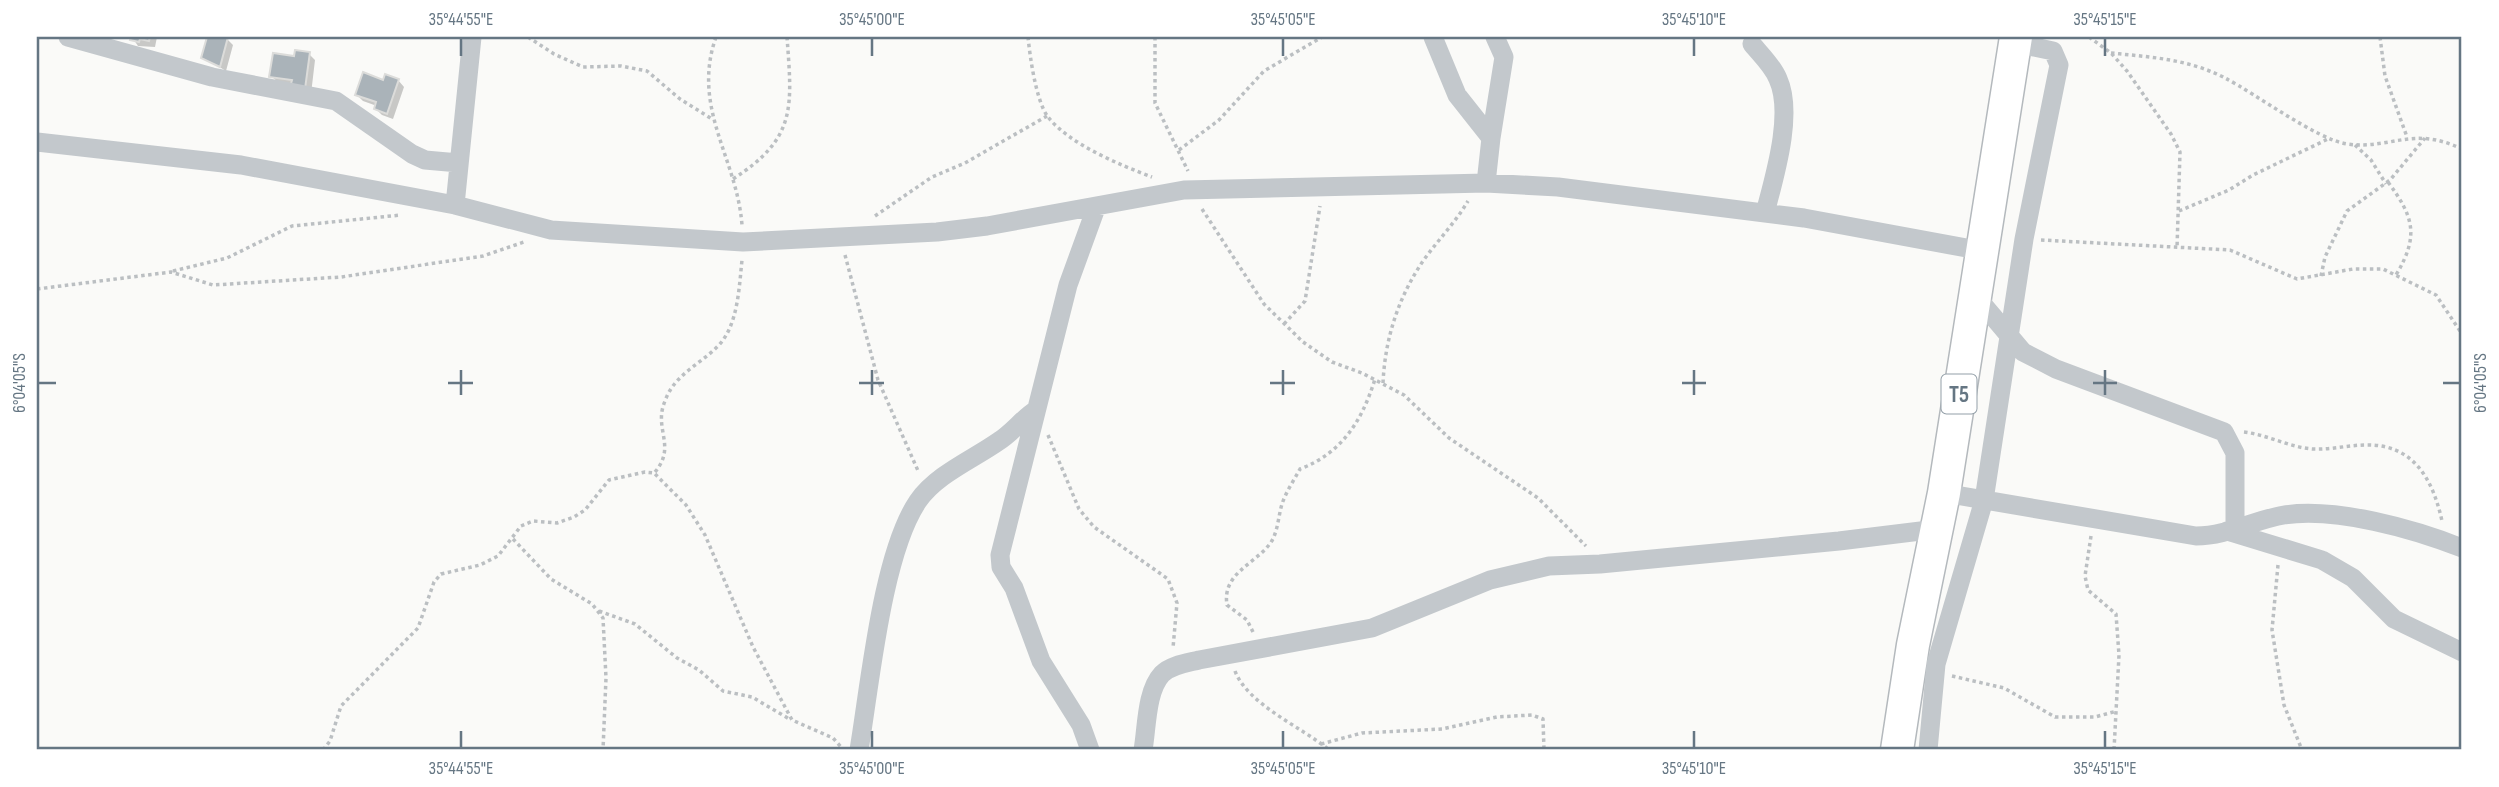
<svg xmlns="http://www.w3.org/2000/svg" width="2499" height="787" font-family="'Sofia Sans Condensed',sans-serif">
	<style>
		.shadow { fill: #0003 }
		.building { fill: #aab3b9; stroke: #dcdcda; stroke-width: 2 }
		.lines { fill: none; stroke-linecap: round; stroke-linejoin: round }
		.trunk-casing { stroke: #b4b9bd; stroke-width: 35 }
		.path { stroke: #bbbfc2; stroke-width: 3.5; stroke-dasharray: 3.5 3.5; stroke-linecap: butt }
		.minor { stroke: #c3c8cc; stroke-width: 19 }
		.trunk { stroke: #fff; stroke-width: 32 }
		.ticks { fill: none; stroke: #657683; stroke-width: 2.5 }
		.labels { text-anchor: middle; stroke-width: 7; stroke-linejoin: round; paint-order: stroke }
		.shield { fill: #fff; stroke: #939fa8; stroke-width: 2 }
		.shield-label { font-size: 23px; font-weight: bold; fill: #657683 }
		.neatline { fill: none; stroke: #657683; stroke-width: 2.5 }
		.ticks-label { font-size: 18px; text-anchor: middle; fill: #657683 }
	</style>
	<rect width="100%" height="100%" fill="#fafaf8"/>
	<!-- shadow -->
	<path class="shadow" d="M 132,37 L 157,37 L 155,47 L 138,46 Z
		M 209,37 L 227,39 L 233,45 L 226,71 L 203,57 Z
		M 309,54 L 315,60 L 311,94 L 278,82 L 271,76 L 296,58 Z
		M 398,80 L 404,87 L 393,119 L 382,115 L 376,109 L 377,106 L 363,101 L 357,95 L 384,82 Z"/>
	<!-- building -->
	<path class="building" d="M 131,37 L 150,37 L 149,41 L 140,39 L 139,42 L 130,40 Z
		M 207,37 L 228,37 L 220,67 L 201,58 Z
		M 295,50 L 310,52 L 305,89 L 290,87 L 292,80 L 269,77 L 273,53 L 294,56 Z
		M 363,72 L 383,80 L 385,74 L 399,79 L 387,114 L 374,109 L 376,102 L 355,95 Z"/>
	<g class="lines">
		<!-- trunk casing -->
		<g class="trunk-casing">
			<path id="trunk" d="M 1897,750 L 1913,645 L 1944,493 L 2016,37"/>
		</g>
		<!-- path -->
		<path class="path" d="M 528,37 L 554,54 L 583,67 L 621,66 L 647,71 L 680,99 L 712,119
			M 716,37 C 691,108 737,158 742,225
			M 1028,37 C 1030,57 1036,101 1048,117 C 1069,144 1120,165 1152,177
			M 1155,37 L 1155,103 L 1188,171
			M 2089,37 L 2111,53 L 2127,71 L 2171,134 L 2180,152 L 2177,248
			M 2380,37 L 2385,76 L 2407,137
			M 2111,53 C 2150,57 2189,59 2225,78 C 2256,94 2316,139 2347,144 C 2391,150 2412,125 2462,149
			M 2355,145 L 2371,160 L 2386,184
			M 1179,150 L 1219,120 L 1264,71 L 1322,37
			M 733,179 C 797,138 792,107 787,37
			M 2388,182 C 2413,216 2420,235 2396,275
			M 1202,209 L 1264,304 L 1303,342 L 1332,362 L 1362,373 L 1404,395 L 1449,438 L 1538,498 L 1586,546
			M 2179,211 L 2229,190 L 2253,175 L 2328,139
			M 875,216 L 932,177 L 965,163 L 1047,116
			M 2041,240 L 2230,250 L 2297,279 L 2353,269 L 2383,269 L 2436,295 L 2462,334
			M 845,255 L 878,380 L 919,473
			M 173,271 L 227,258 L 292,226 L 401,215
			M 2321,276 L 2325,257 L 2347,211 L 2390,180 L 2425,138
			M 37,289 L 171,272 L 213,285 L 341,277 L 483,256 L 524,242
			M 1284,324 L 1305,301 L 1320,206
			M 1383,383 C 1385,339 1398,298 1423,261 C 1438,240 1455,223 1468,201
			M 2244,432 C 2268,435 2289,447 2312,449 C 2331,450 2348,445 2366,445 C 2414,444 2433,480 2442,521
			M 1048,435 L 1079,509 L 1094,527 L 1168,579 L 1177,603 L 1173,648
			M 655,472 C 677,446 653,429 665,401 C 674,375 699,365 717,347 C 738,327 739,288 742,260
			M 2091,536 L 2085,576 L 2088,590 L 2116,614 L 2119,655 L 2114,750
			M 513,539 L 551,579 L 592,604 L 603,618 L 606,678 L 603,750
			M 2278,565 L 2272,630 L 2284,705 L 2302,750
			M 599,611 L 635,624 L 677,658 L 699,670 L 723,691 L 752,697 L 791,720
			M 1253,632 L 1247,620 L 1227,605 C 1222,574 1253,565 1269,545 C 1278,534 1278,517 1282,504 C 1286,492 1294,480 1300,469 C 1342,453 1362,421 1375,379
			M 1235,671 C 1248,705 1302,727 1329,750
			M 1952,676 L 2004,688 L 2055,717 L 2095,717 L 2117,711
			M 1321,744 L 1362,733 L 1442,729 L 1497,717 L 1532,715 L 1543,719 L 1544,750
			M 323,750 L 330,741 L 341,706 L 418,628 L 434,582 L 441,574 L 480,565 L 498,556 L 521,526 L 533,521 L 557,523 L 574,517 L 585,510 L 609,480 L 645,472 L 654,473 L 686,505 L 705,535 L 753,647 L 792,720 L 833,738 L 842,748"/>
		<!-- minor -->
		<path class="minor" d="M 68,37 L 212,77 L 336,101 L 412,154 L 425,160 L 459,163
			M 1433,37 L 1457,95 L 1491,138 L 1486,183
			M 1752,44 C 1761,55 1773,66 1778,79 C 1794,114 1774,178 1765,213
			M 1491,138 L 1504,57 L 1495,37
			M 37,142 L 241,165 L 455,205 L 551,230 L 743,242 L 937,232 L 987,226 L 1184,190 L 1486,183 L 1558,187 L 1804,218 L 1983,251
			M 455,205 L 472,37
			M 1974,294 L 2023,352 L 2056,369 L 2224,432 L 2235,453 L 2235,528
			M 1944,493 L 2196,536 C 2227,536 2254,520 2284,515 C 2336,507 2414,529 2462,548
			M 2227,531 L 2322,560 L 2353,578 L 2394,619 L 2462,652
			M 859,750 C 870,685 882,554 918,501 C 937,474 972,460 999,441 C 1013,432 1022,419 1036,410
			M 1090,750 L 1081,725 L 1041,661 L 1014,588 L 1001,567 L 1000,555 L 1068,285 L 1096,208
			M 1143,750 C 1147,728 1146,691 1162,674 C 1171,665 1187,663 1199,660 L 1372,628 L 1490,580 L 1549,566 L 1600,564 L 1839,541 L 1937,529
			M 1928,750 L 1936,664 L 1984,500 L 2024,239 L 2059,65 L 2053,51 L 2015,43"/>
		<!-- trunk -->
		<use href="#trunk" class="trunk"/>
	</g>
	<!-- ticks -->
	<path class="ticks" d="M 461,38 L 461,56M 872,38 L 872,56M 1283,38 L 1283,56M 1694,38 L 1694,56M 2105,38 L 2105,56M 461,370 L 461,395M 872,370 L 872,395M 1283,370 L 1283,395M 1694,370 L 1694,395M 2105,370 L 2105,395M 38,383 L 56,383M 448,383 L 473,383M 859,383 L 884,383M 1270,383 L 1295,383M 1682,383 L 1706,383M 2093,383 L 2117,383M 2443,383 L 2460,383M 461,731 L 461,748M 872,731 L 872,748M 1283,731 L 1283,748M 1694,731 L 1694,748M 2105,731 L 2105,748"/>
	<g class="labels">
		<!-- shield labels -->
		<rect class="shield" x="1941.5" y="374.5" width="35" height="39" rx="5"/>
		<g class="shield-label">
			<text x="1959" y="402">T5</text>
		</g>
	</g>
	<!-- border -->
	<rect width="2499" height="787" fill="none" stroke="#ffffff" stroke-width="77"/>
	<rect x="38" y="38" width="2422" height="710" class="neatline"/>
	<g class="ticks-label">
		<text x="461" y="25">35°44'55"E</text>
		<text x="872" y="25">35°45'00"E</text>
		<text x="1283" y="25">35°45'05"E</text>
		<text x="1694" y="25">35°45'10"E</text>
		<text x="2105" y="25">35°45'15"E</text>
		<text transform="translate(19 383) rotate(-90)" y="6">6°04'05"S</text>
		<text transform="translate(2480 383) rotate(-90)" y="6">6°04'05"S</text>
		<text x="461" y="774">35°44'55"E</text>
		<text x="872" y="774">35°45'00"E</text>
		<text x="1283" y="774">35°45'05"E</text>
		<text x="1694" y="774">35°45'10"E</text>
		<text x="2105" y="774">35°45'15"E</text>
	</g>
</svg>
